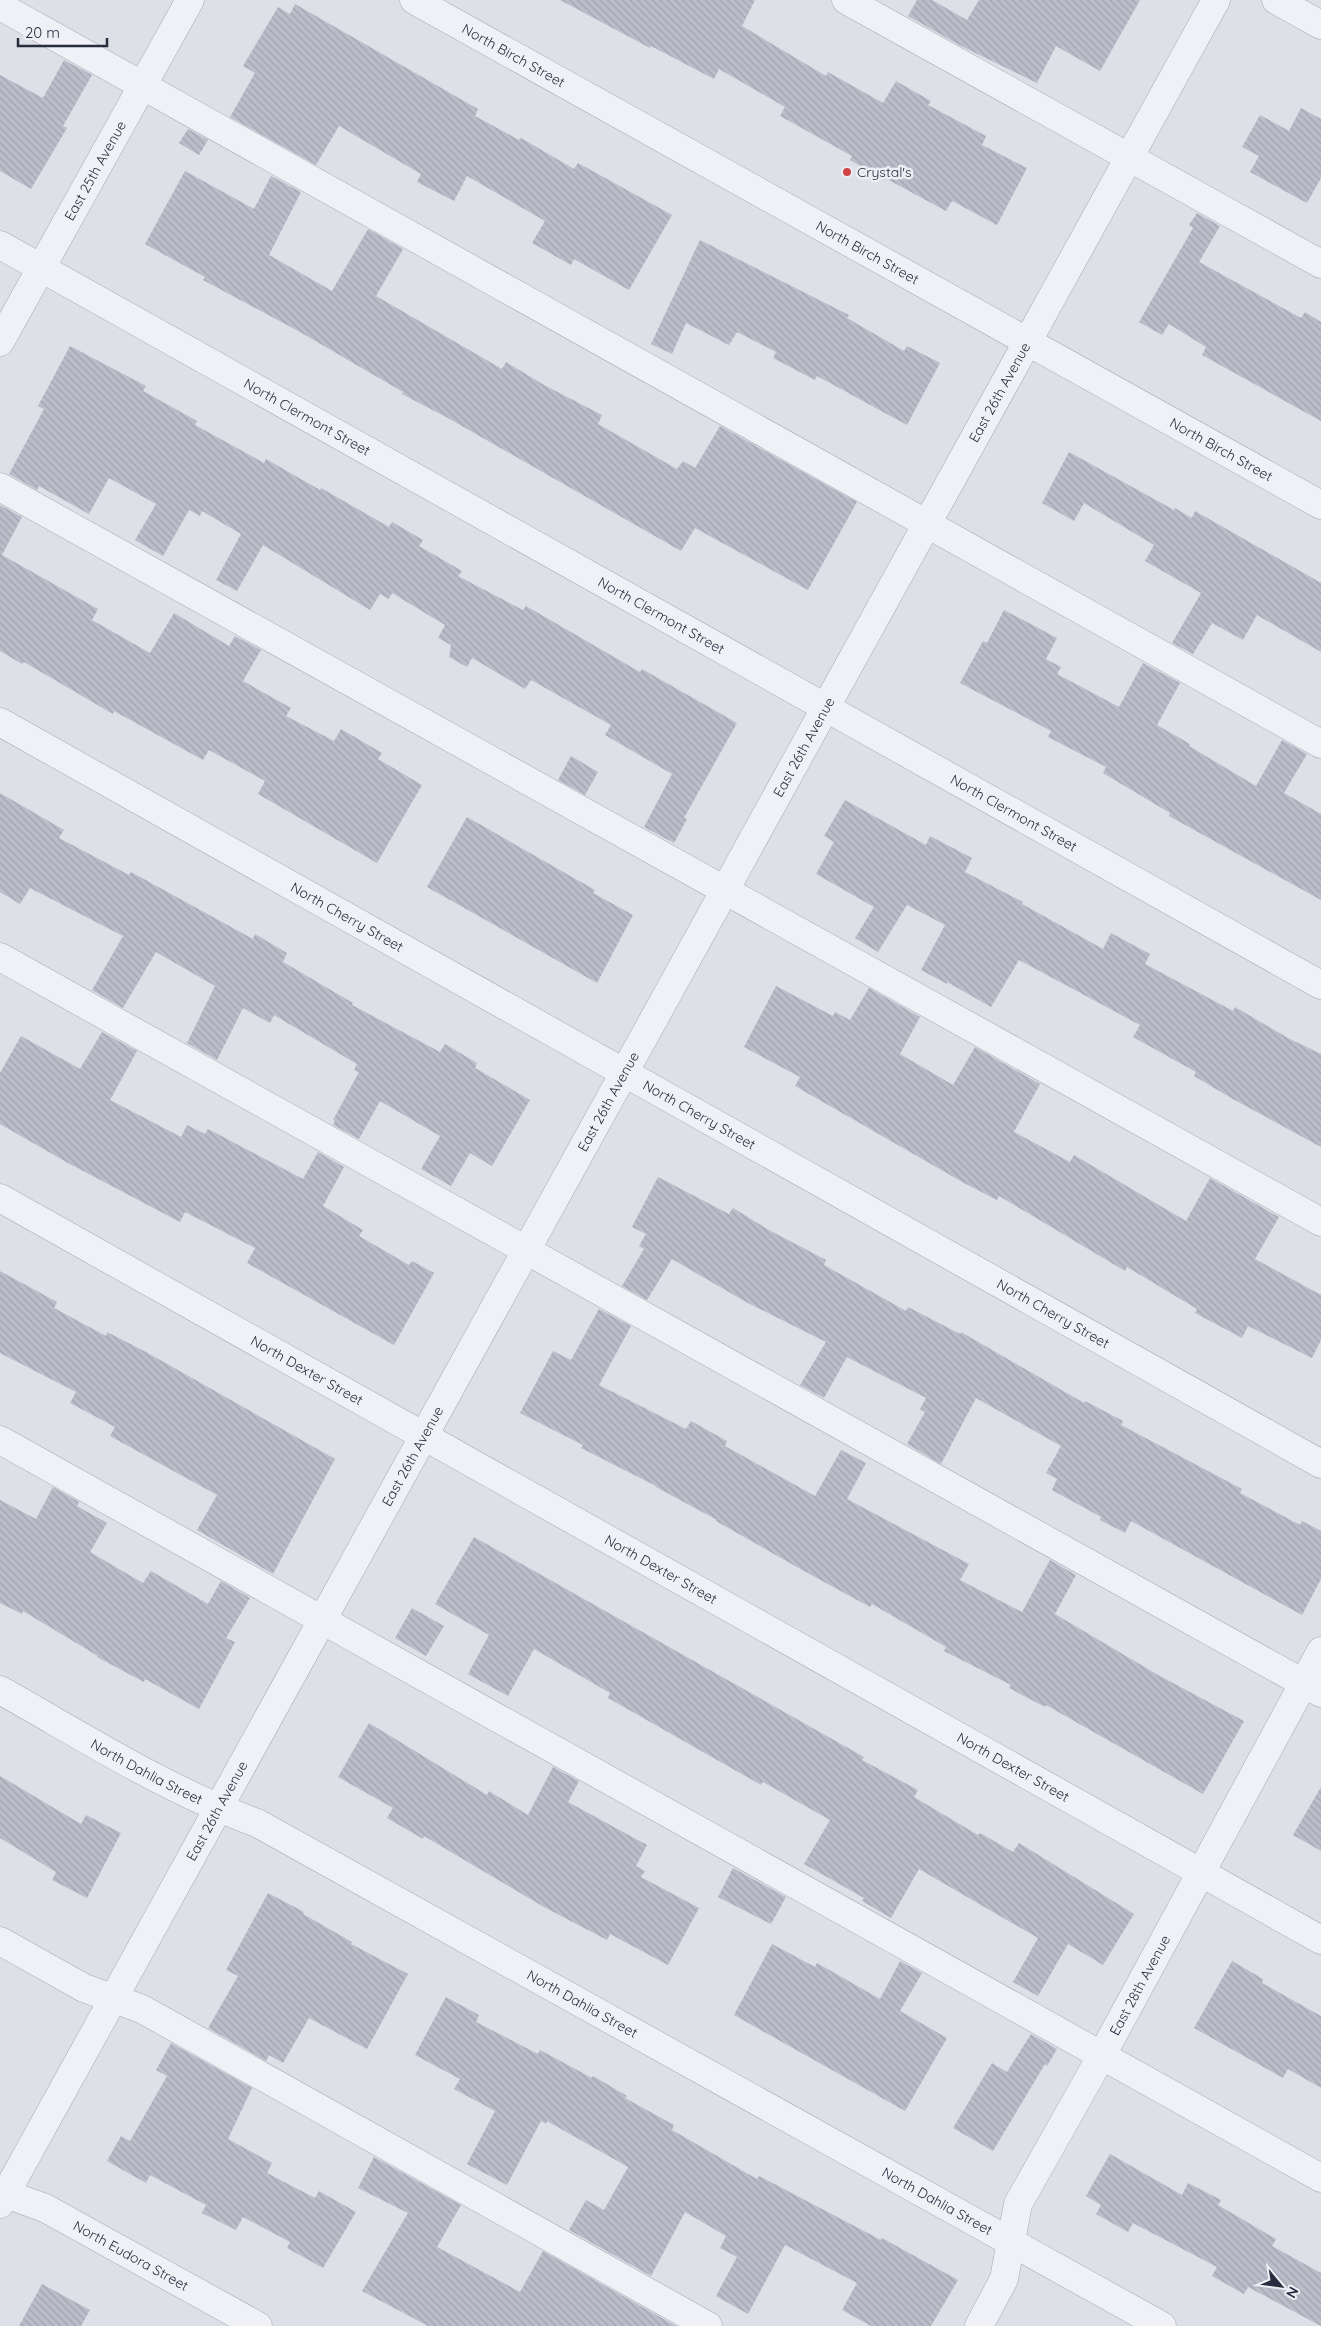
<svg xmlns="http://www.w3.org/2000/svg" width="1321" height="2326" font-family="Quicksand,sans-serif">
	<style>
		.building { fill: url(#building-back-hatch) }
		.lines { fill: none; stroke-linecap: round; stroke-linejoin: round }
		.minor-casing { stroke: #a6aab4; stroke-width: 29 }
		.minor { stroke: #f0f1f6; stroke-width: 28 }
		.poi-dot { fill: #cd4243; stroke: #edeff5; stroke-width: 2 }
		.labels { text-anchor: middle; stroke-width: 5; stroke-linejoin: round; paint-order: stroke }
		.street-label { font-size: 14px; fill: #272c3e; stroke: #edeff5 }
		.poi-label { font-size: 14px; fill: #272c3e; stroke: #edeff5; text-anchor: start }
	</style>
	<defs>
		<pattern id="building-back-hatch" width="6" height="6" patternUnits="userSpaceOnUse" patternTransform="scale(1.25)"><rect width="6" height="6" fill="#bbbeca"/><path d="M-1 5l2 2M0 0l6 6M5-1l2 2" fill="none" stroke="#a1a3af"/></pattern>
	</defs>
	<rect width="100%" height="100%" fill="#dde0e7"/>
	<!-- building -->
	<path class="building" d="M 560,0 L 755,0 L 742,26 L 826,76 L 828,72 L 883,103 L 896,81 L 931,101 L 928,105 L 986,136 L 982,145 L 1027,168 L 997,225 L 952,201 L 946,211 L 885,178 L 884,180 L 850,160 L 852,156 L 780,116 L 785,107 L 719,69 L 714,79 L 651,46 L 650,48 Z
		M 917,0 L 932,0 L 967,20 L 979,0 L 1140,0 L 1100,71 L 1056,46 L 1037,83 L 961,46 L 908,16 Z
		M 295,4 L 478,109 L 475,116 L 519,140 L 521,138 L 574,169 L 578,163 L 672,215 L 629,290 L 574,259 L 571,265 L 532,243 L 545,221 L 467,176 L 454,201 L 417,182 L 421,174 L 339,126 L 316,165 L 230,117 L 255,73 L 243,66 L 278,7 L 290,14 Z
		M 64,60 L 92,75 L 63,126 L 67,128 L 31,189 L 0,171 L 0,75 L 43,98 Z
		M 1301,108 L 1321,119 L 1321,178 L 1307,203 L 1250,172 L 1259,156 L 1242,147 L 1260,115 L 1289,131 Z
		M 188,129 L 208,140 L 199,155 L 179,143 Z
		M 185,171 L 254,209 L 271,176 L 301,192 L 269,255 L 332,291 L 368,229 L 403,249 L 376,296 L 502,369 L 506,362 L 544,385 L 602,415 L 598,424 L 677,469 L 683,461 L 695,468 L 720,426 L 857,502 L 808,590 L 695,528 L 681,551 L 448,418 L 402,394 L 403,392 L 300,332 L 203,280 L 205,277 L 145,244 Z
		M 1197,213 L 1220,226 L 1199,262 L 1301,318 L 1305,312 L 1321,322 L 1321,421 L 1202,355 L 1206,347 L 1169,324 L 1162,335 L 1139,322 L 1193,228 L 1189,225 Z
		M 700,240 L 849,315 L 847,318 L 904,351 L 907,346 L 940,363 L 907,425 L 817,376 L 815,380 L 773,358 L 776,352 L 737,332 L 729,345 L 686,323 L 672,354 L 651,344 Z
		M 70,346 L 146,386 L 143,391 L 197,421 L 195,425 L 264,463 L 266,459 L 320,490 L 321,488 L 389,527 L 392,522 L 423,540 L 419,546 L 462,571 L 458,576 L 523,610 L 526,606 L 640,672 L 642,669 L 737,723 L 684,818 L 687,819 L 674,843 L 644,827 L 672,774 L 605,735 L 611,725 L 531,680 L 525,689 L 472,658 L 467,667 L 449,657 L 451,645 L 438,638 L 445,625 L 392,593 L 389,599 L 380,594 L 370,610 L 263,545 L 237,591 L 216,580 L 241,534 L 202,511 L 200,516 L 189,510 L 163,556 L 135,540 L 156,504 L 109,478 L 89,514 L 39,486 L 37,490 L 9,474 L 44,409 L 38,406 Z
		M 1069,452 L 1174,510 L 1175,508 L 1192,518 L 1195,511 L 1321,583 L 1321,652 L 1257,615 L 1243,640 L 1212,623 L 1193,654 L 1172,643 L 1201,593 L 1145,561 L 1154,545 L 1084,503 L 1074,521 L 1042,503 Z
		M 0,505 L 22,517 L 2,555 L 98,609 L 92,620 L 150,653 L 174,613 L 229,646 L 235,636 L 261,650 L 243,681 L 291,708 L 286,716 L 334,741 L 341,729 L 382,753 L 378,759 L 422,785 L 377,863 L 258,794 L 265,781 L 209,750 L 203,760 L 114,711 L 113,714 L 24,662 L 22,664 L 0,651 Z
		M 1004,610 L 1057,638 L 1046,659 L 1061,667 L 1057,674 L 1119,707 L 1143,663 L 1180,683 L 1157,725 L 1190,744 L 1189,746 L 1256,786 L 1282,740 L 1307,754 L 1284,793 L 1321,814 L 1321,900 L 1169,816 L 1170,813 L 1103,773 L 1106,767 L 1048,737 L 1051,731 L 960,683 L 983,641 L 987,643 Z
		M 571,756 L 598,772 L 585,795 L 558,780 Z
		M 0,793 L 64,830 L 59,838 L 129,875 L 131,872 L 253,939 L 255,934 L 287,953 L 283,962 L 353,1003 L 352,1005 L 440,1052 L 445,1044 L 477,1063 L 475,1068 L 530,1100 L 492,1166 L 470,1153 L 451,1186 L 421,1169 L 440,1136 L 380,1101 L 359,1139 L 333,1125 L 335,1121 L 333,1120 L 359,1072 L 354,1070 L 357,1064 L 274,1015 L 270,1023 L 243,1008 L 217,1060 L 187,1043 L 215,986 L 156,952 L 123,1008 L 92,990 L 123,936 L 30,888 L 20,904 L 0,892 Z
		M 845,800 L 926,845 L 930,836 L 972,858 L 965,872 L 1023,902 L 1022,904 L 1103,949 L 1111,933 L 1150,954 L 1145,964 L 1233,1011 L 1235,1007 L 1288,1038 L 1321,1054 L 1321,1147 L 1231,1098 L 1194,1076 L 1196,1072 L 1133,1037 L 1140,1025 L 1019,960 L 991,1007 L 947,982 L 947,984 L 921,970 L 945,925 L 907,905 L 878,952 L 855,938 L 874,907 L 816,874 L 834,842 L 824,836 Z
		M 467,817 L 595,890 L 593,893 L 633,915 L 597,983 L 427,887 Z
		M 776,986 L 833,1016 L 835,1012 L 850,1020 L 869,988 L 920,1017 L 900,1054 L 953,1085 L 975,1047 L 1040,1084 L 1014,1132 L 1070,1162 L 1074,1155 L 1186,1221 L 1210,1178 L 1279,1217 L 1255,1259 L 1321,1295 L 1321,1340 L 1312,1358 L 1248,1326 L 1242,1338 L 1195,1313 L 1197,1309 L 1127,1267 L 1125,1271 L 999,1196 L 997,1200 L 964,1183 L 795,1086 L 800,1077 L 744,1047 Z
		M 102,1032 L 137,1051 L 110,1100 L 181,1137 L 187,1125 L 205,1134 L 208,1129 L 303,1179 L 318,1152 L 344,1167 L 323,1206 L 363,1230 L 359,1236 L 409,1265 L 412,1261 L 434,1273 L 394,1345 L 247,1263 L 255,1248 L 185,1212 L 180,1222 L 68,1163 L 0,1124 L 0,1073 L 21,1036 L 80,1069 Z
		M 658,1177 L 729,1214 L 733,1208 L 769,1230 L 826,1260 L 824,1265 L 906,1311 L 908,1307 L 960,1334 L 961,1332 L 1084,1403 L 1085,1401 L 1123,1421 L 1121,1425 L 1242,1489 L 1240,1493 L 1300,1525 L 1302,1521 L 1321,1531 L 1321,1579 L 1302,1615 L 1131,1521 L 1125,1533 L 1100,1520 L 1101,1517 L 1052,1490 L 1057,1479 L 1046,1473 L 1061,1446 L 976,1398 L 941,1464 L 907,1444 L 925,1412 L 920,1409 L 926,1398 L 847,1357 L 824,1398 L 800,1385 L 826,1342 L 746,1302 L 672,1259 L 647,1300 L 622,1286 L 644,1249 L 639,1246 L 646,1234 L 632,1227 Z
		M 0,1271 L 57,1302 L 54,1308 L 106,1336 L 107,1332 L 146,1352 L 335,1459 L 273,1574 L 197,1530 L 217,1495 L 110,1436 L 115,1427 L 70,1403 L 76,1392 L 0,1353 Z
		M 599,1309 L 631,1326 L 599,1385 L 686,1429 L 691,1421 L 727,1441 L 725,1446 L 815,1496 L 841,1450 L 866,1463 L 847,1499 L 969,1564 L 960,1580 L 1022,1612 L 1050,1560 L 1076,1575 L 1055,1614 L 1158,1675 L 1244,1721 L 1203,1794 L 1046,1705 L 1045,1707 L 1009,1688 L 1011,1685 L 944,1651 L 946,1647 L 872,1604 L 870,1607 L 804,1571 L 716,1521 L 717,1520 L 656,1487 L 656,1486 L 581,1448 L 583,1445 L 520,1413 L 553,1351 L 571,1360 Z
		M 53,1487 L 79,1502 L 77,1506 L 107,1523 L 90,1552 L 143,1583 L 151,1571 L 208,1604 L 221,1581 L 250,1598 L 226,1638 L 235,1642 L 199,1709 L 145,1679 L 144,1682 L 97,1657 L 98,1656 L 23,1611 L 22,1614 L 0,1603 L 0,1500 L 36,1519 Z
		M 474,1537 L 864,1757 L 862,1760 L 918,1790 L 914,1797 L 978,1835 L 980,1833 L 1013,1852 L 1019,1843 L 1134,1914 L 1103,1965 L 1068,1944 L 1038,1996 L 1013,1982 L 1038,1938 L 919,1869 L 891,1918 L 862,1901 L 864,1898 L 804,1864 L 830,1820 L 763,1782 L 761,1785 L 608,1698 L 610,1693 L 534,1649 L 508,1696 L 468,1674 L 489,1635 L 435,1604 Z
		M 412,1608 L 444,1626 L 426,1656 L 395,1638 Z
		M 369,1723 L 487,1795 L 489,1791 L 528,1815 L 553,1767 L 579,1781 L 568,1802 L 647,1845 L 636,1866 L 645,1871 L 641,1877 L 699,1908 L 668,1965 L 610,1934 L 607,1940 L 544,1907 L 424,1836 L 423,1839 L 387,1818 L 393,1808 L 338,1777 Z
		M 0,1776 L 81,1824 L 86,1815 L 121,1833 L 87,1898 L 52,1880 L 56,1872 L 0,1838 Z
		M 1321,1787 L 1321,1851 L 1293,1835 Z
		M 733,1868 L 786,1897 L 771,1924 L 718,1897 Z
		M 268,1893 L 304,1912 L 303,1914 L 352,1942 L 351,1944 L 408,1974 L 367,2049 L 309,2018 L 283,2063 L 269,2055 L 266,2061 L 208,2028 L 238,1976 L 226,1970 Z
		M 772,1944 L 815,1967 L 817,1963 L 880,1999 L 900,1961 L 922,1973 L 900,2011 L 947,2038 L 905,2111 L 734,2015 Z
		M 1232,1961 L 1263,1979 L 1262,1983 L 1321,2016 L 1321,2088 L 1288,2069 L 1283,2078 L 1194,2028 Z
		M 446,1997 L 479,2015 L 476,2022 L 538,2054 L 540,2050 L 592,2078 L 593,2076 L 627,2096 L 625,2098 L 674,2125 L 672,2130 L 757,2179 L 759,2176 L 881,2240 L 882,2238 L 958,2280 L 931,2326 L 871,2326 L 842,2310 L 857,2283 L 785,2245 L 748,2314 L 716,2296 L 737,2257 L 720,2248 L 726,2236 L 685,2212 L 651,2276 L 569,2230 L 586,2200 L 604,2210 L 628,2167 L 547,2121 L 546,2124 L 541,2121 L 507,2185 L 467,2164 L 495,2111 L 454,2089 L 460,2079 L 415,2055 Z
		M 1031,2034 L 1057,2049 L 1047,2066 L 1045,2064 L 993,2151 L 953,2128 L 992,2063 L 1007,2072 Z
		M 171,2043 L 252,2088 L 228,2139 L 272,2163 L 267,2173 L 315,2198 L 319,2191 L 356,2212 L 323,2268 L 287,2248 L 290,2242 L 243,2217 L 236,2230 L 202,2213 L 206,2205 L 150,2175 L 146,2183 L 107,2161 L 121,2136 L 130,2141 L 167,2076 L 156,2070 Z
		M 1110,2154 L 1182,2195 L 1188,2183 L 1221,2200 L 1218,2205 L 1276,2239 L 1272,2246 L 1321,2273 L 1321,2326 L 1248,2287 L 1244,2294 L 1212,2276 L 1217,2267 L 1133,2223 L 1128,2232 L 1096,2214 L 1101,2205 L 1086,2196 Z
		M 374,2157 L 461,2205 L 437,2247 L 520,2292 L 543,2251 L 676,2326 L 428,2326 L 362,2291 L 408,2213 L 358,2188 Z
		M 42,2284 L 90,2310 L 81,2326 L 19,2326 Z"/>
	<g class="lines">
		<!-- minor casing -->
		<g class="minor-casing">
			<g id="minor">
				<path id="s1" d="M 414,0 L 1321,505"/>
				<path d="M 846,0 L 1321,264"/>
				<path d="M 1276,0 L 1321,25"/>
				<path d="M 0,6 L 1321,744"/>
				<path id="s2" d="M 0,245 L 1321,985"/>
				<path id="s3" d="M 0,342 L 190,0"/>
				<path d="M 0,487 L 1321,1222"/>
				<path id="s4" d="M 0,722 L 1321,1464"/>
				<path d="M 0,957 L 1321,1693"/>
				<path id="s5" d="M 0,1198 L 1321,1940"/>
				<path d="M 0,1440 L 1321,2178"/>
				<path id="s6" d="M 0,1690 C 84,1737 166,1790 257,1823 L 1162,2326"/>
				<path d="M 0,1941 L 84,1988 L 142,2009 L 708,2326"/>
				<path id="s7" d="M 0,2192 L 45,2208 L 258,2326"/>
				<path id="s8" d="M 0,2204 L 1216,0"/>
				<path id="s9" d="M 979,2326 L 1004,2279 L 1018,2204 L 1102,2055 L 1321,1651"/>
			</g>
		</g>
		<!-- minor -->
		<use href="#minor" class="minor"/>
	</g>
	<!-- markers -->
	<circle class="poi-dot" cx="847" cy="172" r="5"/>
	<g class="labels">
		<!-- street labels -->
		<g class="street-label">
			<text dy="5" stroke="none"><textPath href="#s1" startOffset="114">North Birch Street</textPath></text>
			<text dy="5" stroke="none"><textPath href="#s3" startOffset="196">East 25th Avenue</textPath></text>
			<text dy="5" stroke="none"><textPath href="#s1" startOffset="519">North Birch Street</textPath></text>
			<text dy="5" stroke="none"><textPath href="#s8" startOffset="2069">East 26th Avenue</textPath></text>
			<text dy="5" stroke="none"><textPath href="#s2" startOffset="352">North Clermont Street</textPath></text>
			<text dy="5" stroke="none"><textPath href="#s1" startOffset="924">North Birch Street</textPath></text>
			<text dy="5" stroke="none"><textPath href="#s2" startOffset="758">North Clermont Street</textPath></text>
			<text dy="5" stroke="none"><textPath href="#s8" startOffset="1664">East 26th Avenue</textPath></text>
			<text dy="5" stroke="none"><textPath href="#s2" startOffset="1162">North Clermont Street</textPath></text>
			<text dy="5" stroke="none"><textPath href="#s4" startOffset="398">North Cherry Street</textPath></text>
			<text dy="5" stroke="none"><textPath href="#s8" startOffset="1259">East 26th Avenue</textPath></text>
			<text dy="5" stroke="none"><textPath href="#s4" startOffset="802">North Cherry Street</textPath></text>
			<text dy="5" stroke="none"><textPath href="#s4" startOffset="1208">North Cherry Street</textPath></text>
			<text dy="5" stroke="none"><textPath href="#s5" startOffset="352">North Dexter Street</textPath></text>
			<text dy="5" stroke="none"><textPath href="#s8" startOffset="854">East 26th Avenue</textPath></text>
			<text dy="5" stroke="none"><textPath href="#s5" startOffset="758">North Dexter Street</textPath></text>
			<text dy="5" stroke="none"><textPath href="#s5" startOffset="1162">North Dexter Street</textPath></text>
			<text dy="5" stroke="none"><textPath href="#s6" startOffset="168">North Dahlia Street</textPath></text>
			<text dy="5" stroke="none"><textPath href="#s8" startOffset="449">East 26th Avenue</textPath></text>
			<text dy="5" stroke="none"><textPath href="#s9" startOffset="380">East 28th Avenue</textPath></text>
			<text dy="5" stroke="none"><textPath href="#s6" startOffset="662">North Dahlia Street</textPath></text>
			<text dy="5" stroke="none"><textPath href="#s6" startOffset="1068">North Dahlia Street</textPath></text>
			<text dy="5" stroke="none"><textPath href="#s7" startOffset="146">North Eudora Street</textPath></text>
		</g>
		<!-- poi labels -->
		<g class="poi-label">
			<text x="857" y="177">Crystal's</text>
		</g>
	</g>
	<!-- north arrow -->
	<g transform="translate(1281 2286) rotate(119)" stroke="#edeff5" stroke-width="4" paint-order="stroke">
	<path d="M0-4L9 19L0 12L-9 19Z" fill="#272c3e"/>
	<text y="-8" font-size="14" font-weight="bold" text-anchor="middle" fill="#272c3e">N</text>
	</g>
	<!-- scale -->
	<path d="M18 38v8h89v-8" fill="none" stroke="#272c3e" stroke-width="2.5"/>
	<text x="25" y="38" font-size="15" fill="#272c3e" stroke="#edeff5" stroke-width="4" paint-order="stroke">20 m</text>
</svg>
